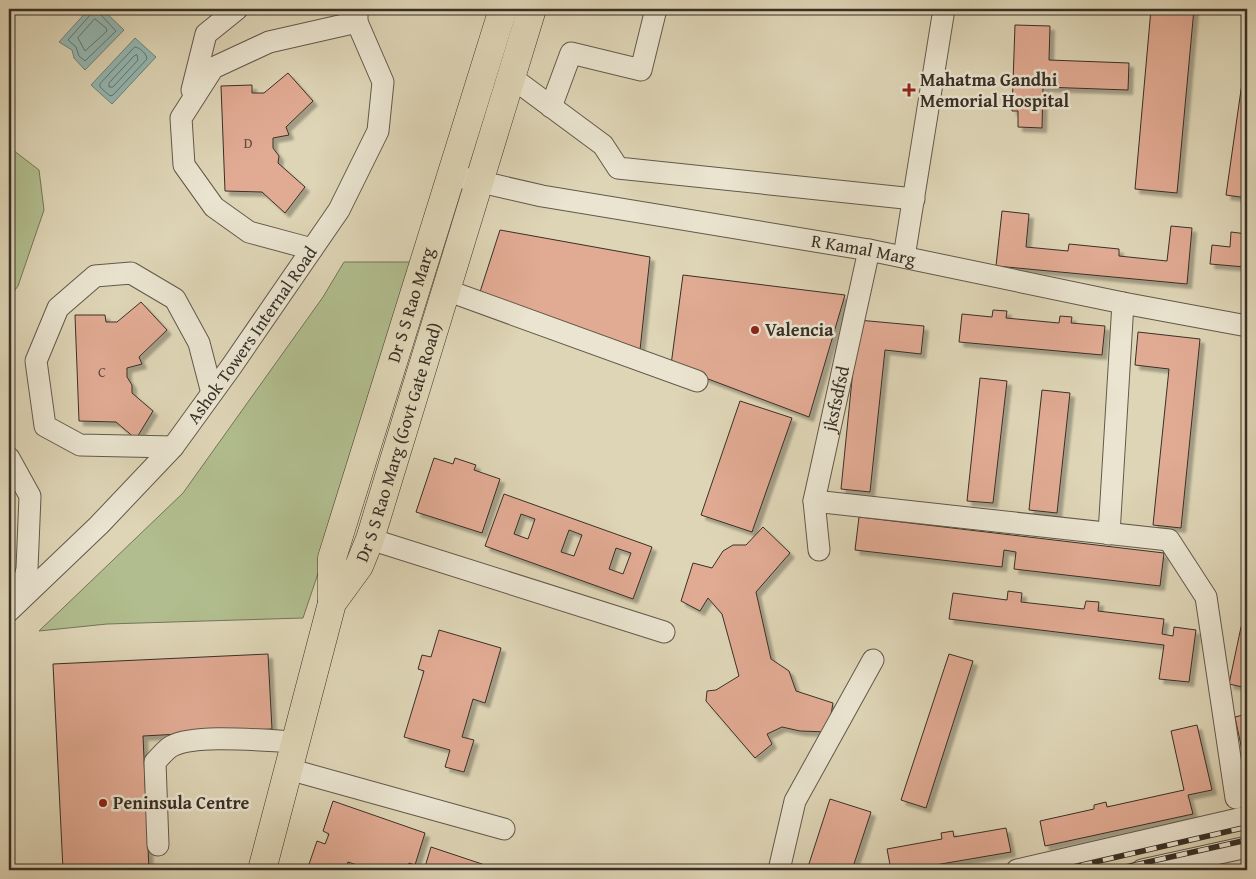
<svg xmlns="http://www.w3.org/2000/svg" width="1256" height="879" font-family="'Gentium Book Plus',serif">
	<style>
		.green { fill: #b1bd8e; stroke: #74765a }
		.water { fill: #94b8b3; stroke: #6f827b }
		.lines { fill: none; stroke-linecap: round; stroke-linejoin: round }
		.shore { stroke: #66746d; stroke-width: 1 }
		.building { fill: #e1aa93; stroke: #383027; fill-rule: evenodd; filter: url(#shadow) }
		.minor-casing { stroke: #62594b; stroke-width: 23 }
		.major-casing { stroke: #383027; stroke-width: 29 }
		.minor { stroke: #eae4d0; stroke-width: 21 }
		.major { stroke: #ded5b6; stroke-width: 28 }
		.rail-casing { stroke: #383027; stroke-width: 5.5 }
		.rail { stroke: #eae4d0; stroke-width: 4; stroke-dasharray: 11; stroke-linecap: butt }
		.poi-dot { fill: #8f2418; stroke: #eae4d0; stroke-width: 2 }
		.labels { text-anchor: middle; stroke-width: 5; stroke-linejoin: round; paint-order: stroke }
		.number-label { font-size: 15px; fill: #624e42 }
		.poi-label { font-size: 18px; font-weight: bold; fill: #383027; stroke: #eae4d0; text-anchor: start }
		.street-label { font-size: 18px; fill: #383027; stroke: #eae4d0 }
	</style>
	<defs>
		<filter id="shadow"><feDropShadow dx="4.5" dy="4.5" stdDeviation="1" flood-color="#0004"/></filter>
	</defs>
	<rect width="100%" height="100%" fill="#ded5b6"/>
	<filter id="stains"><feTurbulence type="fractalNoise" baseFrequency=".004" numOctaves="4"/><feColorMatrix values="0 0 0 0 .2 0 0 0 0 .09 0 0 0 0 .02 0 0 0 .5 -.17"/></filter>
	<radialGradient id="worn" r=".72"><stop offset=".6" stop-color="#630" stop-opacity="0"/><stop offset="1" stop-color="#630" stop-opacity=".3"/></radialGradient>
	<!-- green -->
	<path class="green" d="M 9,147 L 39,170 L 44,210 L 18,286 L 9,298 Z
		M 344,262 L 423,262 L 303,618 L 107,624 L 39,631 L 183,493 L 323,297 Z"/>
	<!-- water -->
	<path class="water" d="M 89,9 L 102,9 L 124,30 L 85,70 L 74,58 L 72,50 L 59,42 Z
		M 135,38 L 156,57 L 112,104 L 91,85 Z"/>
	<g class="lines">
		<!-- shore -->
		<path class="shore" d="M 92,9 L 91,14 L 68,40 L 76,47 L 79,56 L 85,61 L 116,31 L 100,14 L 99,9
			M 95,19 L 106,28 L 107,31 L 85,51 L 78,38 Z
			M 135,47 C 139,47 147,54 147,59 L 113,95 L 110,96 L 100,87 L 100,84 Z
			M 137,55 L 138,60 L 113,87 L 109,87 L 109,83 L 134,56 Z"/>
	</g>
	<!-- building -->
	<path class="building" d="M 1151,9 L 1194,9 L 1177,193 L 1135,189 Z
		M 1015,25 L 1050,26 L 1049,60 L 1129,63 L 1128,90 L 1043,87 L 1042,128 L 1018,127 L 1018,111 L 1012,111 Z
		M 1245,62 L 1247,62 L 1247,198 L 1226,195 Z
		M 288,73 L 313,101 L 286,127 L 289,135 L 273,138 L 273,148 L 279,156 L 278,163 L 305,187 L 285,213 L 262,192 L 225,191 L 221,86 L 252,85 L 252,93 L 264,93 Z
		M 1002,211 L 1029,214 L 1026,247 L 1068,251 L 1069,244 L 1119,249 L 1119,256 L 1167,261 L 1171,226 L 1192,228 L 1187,284 L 996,266 Z
		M 500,230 L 650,257 L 640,350 L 480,292 Z
		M 1231,232 L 1247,234 L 1245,267 L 1210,264 L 1212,245 L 1230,247 Z
		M 683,275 L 845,295 L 809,417 L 671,365 Z
		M 141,302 L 167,330 L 139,357 L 142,364 L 127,368 L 127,377 L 132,385 L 132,393 L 153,411 L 136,439 L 116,422 L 79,421 L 75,315 L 105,315 L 106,322 L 117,322 Z
		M 993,310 L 1007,311 L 1006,318 L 1059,323 L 1060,316 L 1072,317 L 1071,323 L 1105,326 L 1102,355 L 959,342 L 962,314 L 992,317 Z
		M 858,320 L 924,326 L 921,354 L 885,350 L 870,492 L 841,489 Z
		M 1138,332 L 1200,339 L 1181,528 L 1153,525 L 1169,369 L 1135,365 Z
		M 980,378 L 1007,381 L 993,503 L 967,501 Z
		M 1042,390 L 1070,393 L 1057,513 L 1029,510 Z
		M 740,401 L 792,418 L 752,532 L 701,515 Z
		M 434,458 L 453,464 L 455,458 L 476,465 L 474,470 L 500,479 L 482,533 L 416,512 Z
		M 504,494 L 652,547 L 633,599 L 485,546 ZM 521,514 L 535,519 L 528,539 L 514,534 ZM 569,530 L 582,535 L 574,556 L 561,552 ZM 616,548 L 631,553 L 623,574 L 609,569 Z
		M 859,517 L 1164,553 L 1160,586 L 1014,569 L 1016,552 L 1004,550 L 1002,567 L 855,550 Z
		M 763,527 L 790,553 L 756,592 L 771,659 L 789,671 L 796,691 L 833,703 L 828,732 L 800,731 L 782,727 L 767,734 L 772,744 L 755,758 L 706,701 L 707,691 L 716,690 L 739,676 L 722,614 L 708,598 L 700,611 L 681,601 L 693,563 L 712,568 L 723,551 L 733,545 L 746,545 Z
		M 1008,591 L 1022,593 L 1021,602 L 1084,609 L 1086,601 L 1099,602 L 1098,611 L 1164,619 L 1162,634 L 1173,636 L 1174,627 L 1196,630 L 1189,682 L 1159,679 L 1164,645 L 949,619 L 953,593 L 1007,600 Z
		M 1241,627 L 1247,628 L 1247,688 L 1229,684 Z
		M 439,630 L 501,648 L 485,703 L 473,699 L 462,737 L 474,740 L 464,772 L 445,767 L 450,750 L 404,737 L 424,671 L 418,669 L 422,655 L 431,657 Z
		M 268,654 L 272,729 L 143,736 L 149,870 L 63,870 L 53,664 Z
		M 949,654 L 973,661 L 926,808 L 901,800 Z
		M 1247,714 L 1247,774 L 1235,717 Z
		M 1197,725 L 1212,790 L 1188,795 L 1193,814 L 1045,846 L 1040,821 L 1094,809 L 1094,805 L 1106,802 L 1107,807 L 1184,790 L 1171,731 Z
		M 830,799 L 871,812 L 852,870 L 807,870 Z
		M 333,801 L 425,833 L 415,865 L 409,863 L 407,870 L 358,870 L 360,866 L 348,862 L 345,870 L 307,870 L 317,841 L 325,844 L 329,834 L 323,831 Z
		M 1006,828 L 1011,852 L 906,870 L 891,870 L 887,849 L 942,839 L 941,833 L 953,831 L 954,837 Z
		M 431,847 L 482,864 L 489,870 L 424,870 Z"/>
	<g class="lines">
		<!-- minor casing -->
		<g class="minor-casing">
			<g id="minor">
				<path d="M 511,77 L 603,145 L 618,168 L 914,199"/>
				<path d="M 192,90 L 206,34 L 237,9"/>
				<path d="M 551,107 L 571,53 L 641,70 L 656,9"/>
				<path id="s1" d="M 464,178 L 542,196 L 869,250 L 1123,303 L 1247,326"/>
				<path d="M 312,249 L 249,232 L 214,207 L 184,165 L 181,118 L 213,68 L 269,42 L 357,22"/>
				<path d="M 904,257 L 944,9"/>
				<path d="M 446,290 L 697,381"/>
				<path d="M 173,447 L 80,445 L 45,426 L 36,361 L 58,308 L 95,276 L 131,273 L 175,299 L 199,343 L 212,393"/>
				<path d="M 9,458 L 30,496 L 27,569 L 19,601"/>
				<path d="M 814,501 L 1169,540 L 1206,597 L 1236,798"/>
				<path d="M 1109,534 L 1123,303"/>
				<path d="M 370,539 L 664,632"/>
				<path id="s2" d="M 819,550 L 814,501 L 869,250"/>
				<path id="s3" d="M 9,611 L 99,525 L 173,447 L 231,367 L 339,210 L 378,131 L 383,82 L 357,22 L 357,9"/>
				<path d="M 288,769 L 504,829"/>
				<path d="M 158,845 L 155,762 C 160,757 166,749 172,746 C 196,733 267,741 296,742"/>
				<path d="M 779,870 L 795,801 L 873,660"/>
				<path d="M 1017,870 L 1247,817"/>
				<path d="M 1142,870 L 1247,847"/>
			</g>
		</g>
		<!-- major casing -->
		<g class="major-casing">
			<g id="major">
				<path id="s4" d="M 332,603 L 332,558 L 503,9"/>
				<path id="s5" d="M 262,870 L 332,603 L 359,566 L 370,539 L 532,9"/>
			</g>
		</g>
		<!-- minor -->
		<use href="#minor" class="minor"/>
		<!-- major -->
		<use href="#major" class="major"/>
		<!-- rail casing -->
		<g class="rail-casing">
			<path id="rail" d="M 1060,870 L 1247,827
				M 1112,870 L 1247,840"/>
		</g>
		<!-- rail -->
		<use href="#rail" class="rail"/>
	</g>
	<!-- markers -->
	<g class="poi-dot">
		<path d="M906.5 82.5h5v5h5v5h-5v5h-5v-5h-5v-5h5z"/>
		<circle cx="755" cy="330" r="5"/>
		<circle cx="103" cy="803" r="5"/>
	</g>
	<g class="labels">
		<!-- number labels -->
		<g class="number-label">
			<text x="248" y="148">D</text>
			<text x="102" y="377">C</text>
		</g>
		<!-- poi labels -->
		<g class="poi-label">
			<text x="920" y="86">Mahatma Gandhi<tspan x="920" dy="21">Memorial Hospital</tspan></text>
			<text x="765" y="336">Valencia</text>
			<text x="113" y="809">Peninsula Centre</text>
		</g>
		<!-- street labels -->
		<g class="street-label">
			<text dy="6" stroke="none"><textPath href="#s1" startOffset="406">R Kamal Marg</textPath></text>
			<text dy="6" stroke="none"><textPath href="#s4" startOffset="310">Dr S S Rao Marg</textPath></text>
			<text dy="6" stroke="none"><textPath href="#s3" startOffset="369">Ashok Towers Internal Road</textPath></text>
			<text dy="6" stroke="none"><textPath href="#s2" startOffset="154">jksfsdfsd</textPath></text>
			<text dy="6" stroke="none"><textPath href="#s5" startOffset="452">Dr S S Rao Marg (Govt Gate Road)</textPath></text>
		</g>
	</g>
	<!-- margin -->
	<rect width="1256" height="879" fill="none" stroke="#ded5b6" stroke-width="30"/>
	<rect x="10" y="10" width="1236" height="859" fill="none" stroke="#383027" stroke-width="2.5"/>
	<rect x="15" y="15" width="1226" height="849" fill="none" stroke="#383027"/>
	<rect width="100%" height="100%" filter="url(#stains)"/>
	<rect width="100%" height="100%" fill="url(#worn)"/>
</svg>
